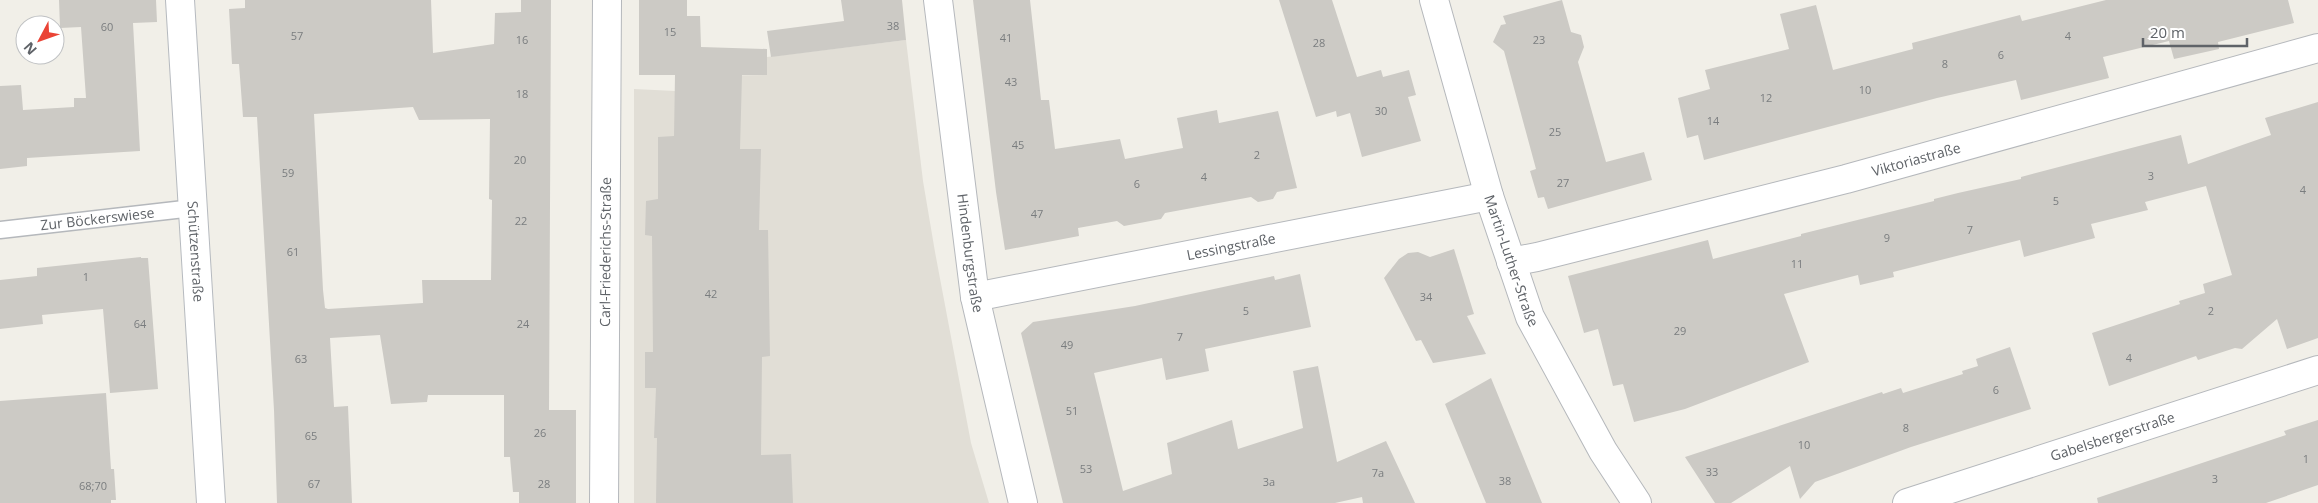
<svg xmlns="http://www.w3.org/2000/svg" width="2318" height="503" font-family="'Open Sans',sans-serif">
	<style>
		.education { fill: #e1ded6 }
		.building { fill: #cccac5; fill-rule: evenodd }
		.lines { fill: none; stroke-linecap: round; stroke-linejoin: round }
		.lane-casing { stroke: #b5b8bc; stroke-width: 19 }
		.street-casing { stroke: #b5b8bc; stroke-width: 30 }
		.secondary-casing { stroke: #b6babf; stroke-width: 30 }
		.lane { stroke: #fff; stroke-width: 16 }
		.street { stroke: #fff; stroke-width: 28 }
		.secondary { stroke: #fff; stroke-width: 28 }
		.labels { text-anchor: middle; stroke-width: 4; stroke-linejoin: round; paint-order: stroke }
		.number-label { font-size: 11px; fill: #7a7d7f }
		.street-label { font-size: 14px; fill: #5f6368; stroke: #fff }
	</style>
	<rect width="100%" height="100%" fill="#f1efe8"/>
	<!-- education -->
	<path class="education" d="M 906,40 L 923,181 L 935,252 L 971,443 L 989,503 L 634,503 L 634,89 L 675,91 L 699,76 L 766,75 L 767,57 Z"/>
	<!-- building -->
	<path class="building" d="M 59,0 L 156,0 L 157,22 L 133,23 L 140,151 L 27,158 L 27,166 L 0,169 L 0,86 L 21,85 L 23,110 L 74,107 L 74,98 L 86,98 L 81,27 L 60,28 Z
		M 245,0 L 431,0 L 433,53 L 494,44 L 495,13 L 521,12 L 521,0 L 551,0 L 549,410 L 576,410 L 576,503 L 519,503 L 519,492 L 513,492 L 510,457 L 504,457 L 504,395 L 428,395 L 427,402 L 391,404 L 380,335 L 330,338 L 334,407 L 348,406 L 352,503 L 277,503 L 274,410 L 257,117 L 243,117 L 239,64 L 232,64 L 229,9 L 245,8 ZM 413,107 L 419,120 L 490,119 L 489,199 L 492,200 L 491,280 L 422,280 L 423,303 L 328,309 L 325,308 L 323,290 L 314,114 Z
		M 639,0 L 687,0 L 687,16 L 700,16 L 701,47 L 767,49 L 767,75 L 742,75 L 740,149 L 761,149 L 759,230 L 768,230 L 770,356 L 762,357 L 761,455 L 791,454 L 793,503 L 656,503 L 657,438 L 654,438 L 656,388 L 645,388 L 645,352 L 653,352 L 652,236 L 645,235 L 646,201 L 658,199 L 658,137 L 674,136 L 675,75 L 639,75 Z
		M 841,0 L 902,0 L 906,40 L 771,57 L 767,31 L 844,21 Z
		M 973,0 L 1030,0 L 1041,100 L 1049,100 L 1055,149 L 1120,139 L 1125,159 L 1183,148 L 1177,118 L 1217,110 L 1219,123 L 1278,111 L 1297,188 L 1277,192 L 1273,199 L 1258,202 L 1251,197 L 1165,213 L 1161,219 L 1124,226 L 1117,221 L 1078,228 L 1079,236 L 1005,250 L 996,192 Z
		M 1279,0 L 1332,0 L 1357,77 L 1381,70 L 1383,77 L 1409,70 L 1416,95 L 1408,97 L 1421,141 L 1362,157 L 1350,113 L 1337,117 L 1336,111 L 1316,117 Z
		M 1562,0 L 1571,32 L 1581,35 L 1584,47 L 1578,62 L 1606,162 L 1644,152 L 1652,180 L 1548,209 L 1544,197 L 1538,198 L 1530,171 L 1536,169 L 1504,51 L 1493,42 L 1501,25 L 1506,24 L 1503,16 Z
		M 2106,0 L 2288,0 L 2294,23 L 2218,42 L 2219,49 L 2174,59 L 2169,41 L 2103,57 L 2109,78 L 2021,100 L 2016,80 L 1937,98 L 1704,160 L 1698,135 L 1687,138 L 1678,98 L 1710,89 L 1705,70 L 1789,49 L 1780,14 L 1816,5 L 1833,70 L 1913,49 L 1912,43 L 2020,15 L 2022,21 Z
		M 2318,102 L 2318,338 L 2287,349 L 2277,319 L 2242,349 L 2235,348 L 2198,360 L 2196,356 L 2109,386 L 2092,333 L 2180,304 L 2179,301 L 2205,293 L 2203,284 L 2232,275 L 2206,186 L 2145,202 L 2148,210 L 2091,224 L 2095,238 L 2024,257 L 2020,240 L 1893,272 L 1894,277 L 1860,285 L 1858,275 L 1784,294 L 1809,362 L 1685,409 L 1634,422 L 1623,384 L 1613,386 L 1598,329 L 1584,333 L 1568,276 L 1708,240 L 1713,259 L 1801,236 L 1801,234 L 1934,201 L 1934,199 L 1958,193 L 2021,179 L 2021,177 L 2181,135 L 2188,164 L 2271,135 L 2265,118 Z
		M 1454,249 L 1474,314 L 1467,316 L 1486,354 L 1433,363 L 1421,340 L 1416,341 L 1384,278 L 1399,259 L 1408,253 L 1418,252 L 1430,257 Z
		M 141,257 L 141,258 L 148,258 L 158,389 L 110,393 L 103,309 L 42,315 L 43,324 L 0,329 L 0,280 L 37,276 L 37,268 Z
		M 1300,274 L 1311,327 L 1205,349 L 1209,371 L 1166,380 L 1162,358 L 1094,373 L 1123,491 L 1172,474 L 1167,443 L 1232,420 L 1238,449 L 1303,428 L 1293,371 L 1318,366 L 1337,462 L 1386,441 L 1415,503 L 1363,503 L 1362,497 L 1335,503 L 1063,503 L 1021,333 L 1033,322 L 1135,306 L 1274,276 L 1275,280 Z
		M 2010,347 L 2031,409 L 1911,447 L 1815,482 L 1800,499 L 1790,466 L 1731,503 L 1715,503 L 1685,457 L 1882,392 L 1883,394 L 1901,388 L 1903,393 L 1963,374 L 1962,371 L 1978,366 L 1976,359 Z
		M 1491,378 L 1542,503 L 1486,503 L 1445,404 Z
		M 106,393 L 111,469 L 114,469 L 116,500 L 111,500 L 111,503 L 0,503 L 0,401 Z
		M 2318,420 L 2318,485 L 2266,503 L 2098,503 L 2097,498 L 2286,435 L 2284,431 Z"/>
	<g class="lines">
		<!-- lane casing -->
		<g class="lane-casing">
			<g id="lane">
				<path id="s1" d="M 0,230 L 193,208"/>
			</g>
		</g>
		<!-- street casing -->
		<g class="street-casing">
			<g id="street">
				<path id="s2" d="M 938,0 L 975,297 L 1023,503"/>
				<path id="s3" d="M 1434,0 L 1489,196 L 1530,317 L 1603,451 L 1637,503"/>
				<path id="s4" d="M 1511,262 L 1537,257 L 1846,179 L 2318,48"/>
				<path id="s5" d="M 975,297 L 1489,196"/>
				<path id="s6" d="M 604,503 L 607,0"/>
				<path id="s7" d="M 1907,503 L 2318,370"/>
			</g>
		</g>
		<!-- secondary casing -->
		<g class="secondary-casing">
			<g id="secondary">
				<path id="s8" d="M 180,0 L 211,503"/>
			</g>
		</g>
		<!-- lane -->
		<use href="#lane" class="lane"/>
		<!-- street -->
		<use href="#street" class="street"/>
		<!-- secondary -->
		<use href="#secondary" class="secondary"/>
	</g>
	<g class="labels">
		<!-- number labels -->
		<g class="number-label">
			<text x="893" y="30">38</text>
			<text x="107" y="31">60</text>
			<text x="670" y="36">15</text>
			<text x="297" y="40">57</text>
			<text x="2068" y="40">4</text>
			<text x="1006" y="42">41</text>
			<text x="522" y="44">16</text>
			<text x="1539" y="44">23</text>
			<text x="1319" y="47">28</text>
			<text x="2001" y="59">6</text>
			<text x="1945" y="68">8</text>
			<text x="1011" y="86">43</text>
			<text x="1865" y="94">10</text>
			<text x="522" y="98">18</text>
			<text x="1766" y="102">12</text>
			<text x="1381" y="115">30</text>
			<text x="1713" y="125">14</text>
			<text x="1555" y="136">25</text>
			<text x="1018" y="149">45</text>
			<text x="1257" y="159">2</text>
			<text x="520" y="164">20</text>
			<text x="288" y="177">59</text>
			<text x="2151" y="180">3</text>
			<text x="1204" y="181">4</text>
			<text x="1563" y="187">27</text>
			<text x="1137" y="188">6</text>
			<text x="2303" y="194">4</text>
			<text x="2056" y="205">5</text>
			<text x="1037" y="218">47</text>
			<text x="521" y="225">22</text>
			<text x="1970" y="234">7</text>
			<text x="1887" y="242">9</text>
			<text x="293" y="256">61</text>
			<text x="1797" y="268">11</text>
			<text x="86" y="281">1</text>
			<text x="711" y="298">42</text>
			<text x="1426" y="301">34</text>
			<text x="1246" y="315">5</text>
			<text x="2211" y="315">2</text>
			<text x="140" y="328">64</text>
			<text x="523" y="328">24</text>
			<text x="1680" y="335">29</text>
			<text x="1180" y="341">7</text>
			<text x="1067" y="349">49</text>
			<text x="2129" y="362">4</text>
			<text x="301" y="363">63</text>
			<text x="1996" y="394">6</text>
			<text x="1072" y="415">51</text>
			<text x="1906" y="432">8</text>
			<text x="540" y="437">26</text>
			<text x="311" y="440">65</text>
			<text x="1804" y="449">10</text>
			<text x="2306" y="463">1</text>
			<text x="1086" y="473">53</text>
			<text x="1712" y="476">33</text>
			<text x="1378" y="477">7a</text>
			<text x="2215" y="483">3</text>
			<text x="1505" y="485">38</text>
			<text x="1269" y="486">3a</text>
			<text x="314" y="488">67</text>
			<text x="544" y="488">28</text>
			<text x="93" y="490">68;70</text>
		</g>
		<!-- street labels -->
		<g class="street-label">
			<text dy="5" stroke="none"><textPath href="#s4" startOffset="418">Viktoriastraße</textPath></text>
			<text dy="5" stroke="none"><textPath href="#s1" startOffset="98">Zur Böckerswiese</textPath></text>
			<text dy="5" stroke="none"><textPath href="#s5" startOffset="261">Lessingstraße</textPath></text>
			<text dy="5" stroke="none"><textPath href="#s8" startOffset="252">Schützenstraße</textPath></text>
			<text dy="5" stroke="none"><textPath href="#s6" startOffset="251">Carl-Friederichs-Straße</textPath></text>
			<text dy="5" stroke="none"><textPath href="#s2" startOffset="255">Hindenburgstraße</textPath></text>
			<text dy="5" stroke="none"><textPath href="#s3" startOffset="272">Martin-Luther-Straße</textPath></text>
			<text dy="5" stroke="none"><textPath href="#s7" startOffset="216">Gabelsbergerstraße</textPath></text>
		</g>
	</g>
	<!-- north arrow -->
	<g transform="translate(40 40) rotate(229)"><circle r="24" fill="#ffffff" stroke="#bfc1c3"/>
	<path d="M0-4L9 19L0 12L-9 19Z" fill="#ea4335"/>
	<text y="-8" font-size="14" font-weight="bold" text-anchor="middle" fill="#5f6368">N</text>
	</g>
	<!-- scale -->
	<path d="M2143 38v8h104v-8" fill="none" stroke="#5f6368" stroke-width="2.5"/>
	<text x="2150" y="38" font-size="15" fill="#5f6368" stroke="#ffffff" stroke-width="4" paint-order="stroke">20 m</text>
</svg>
